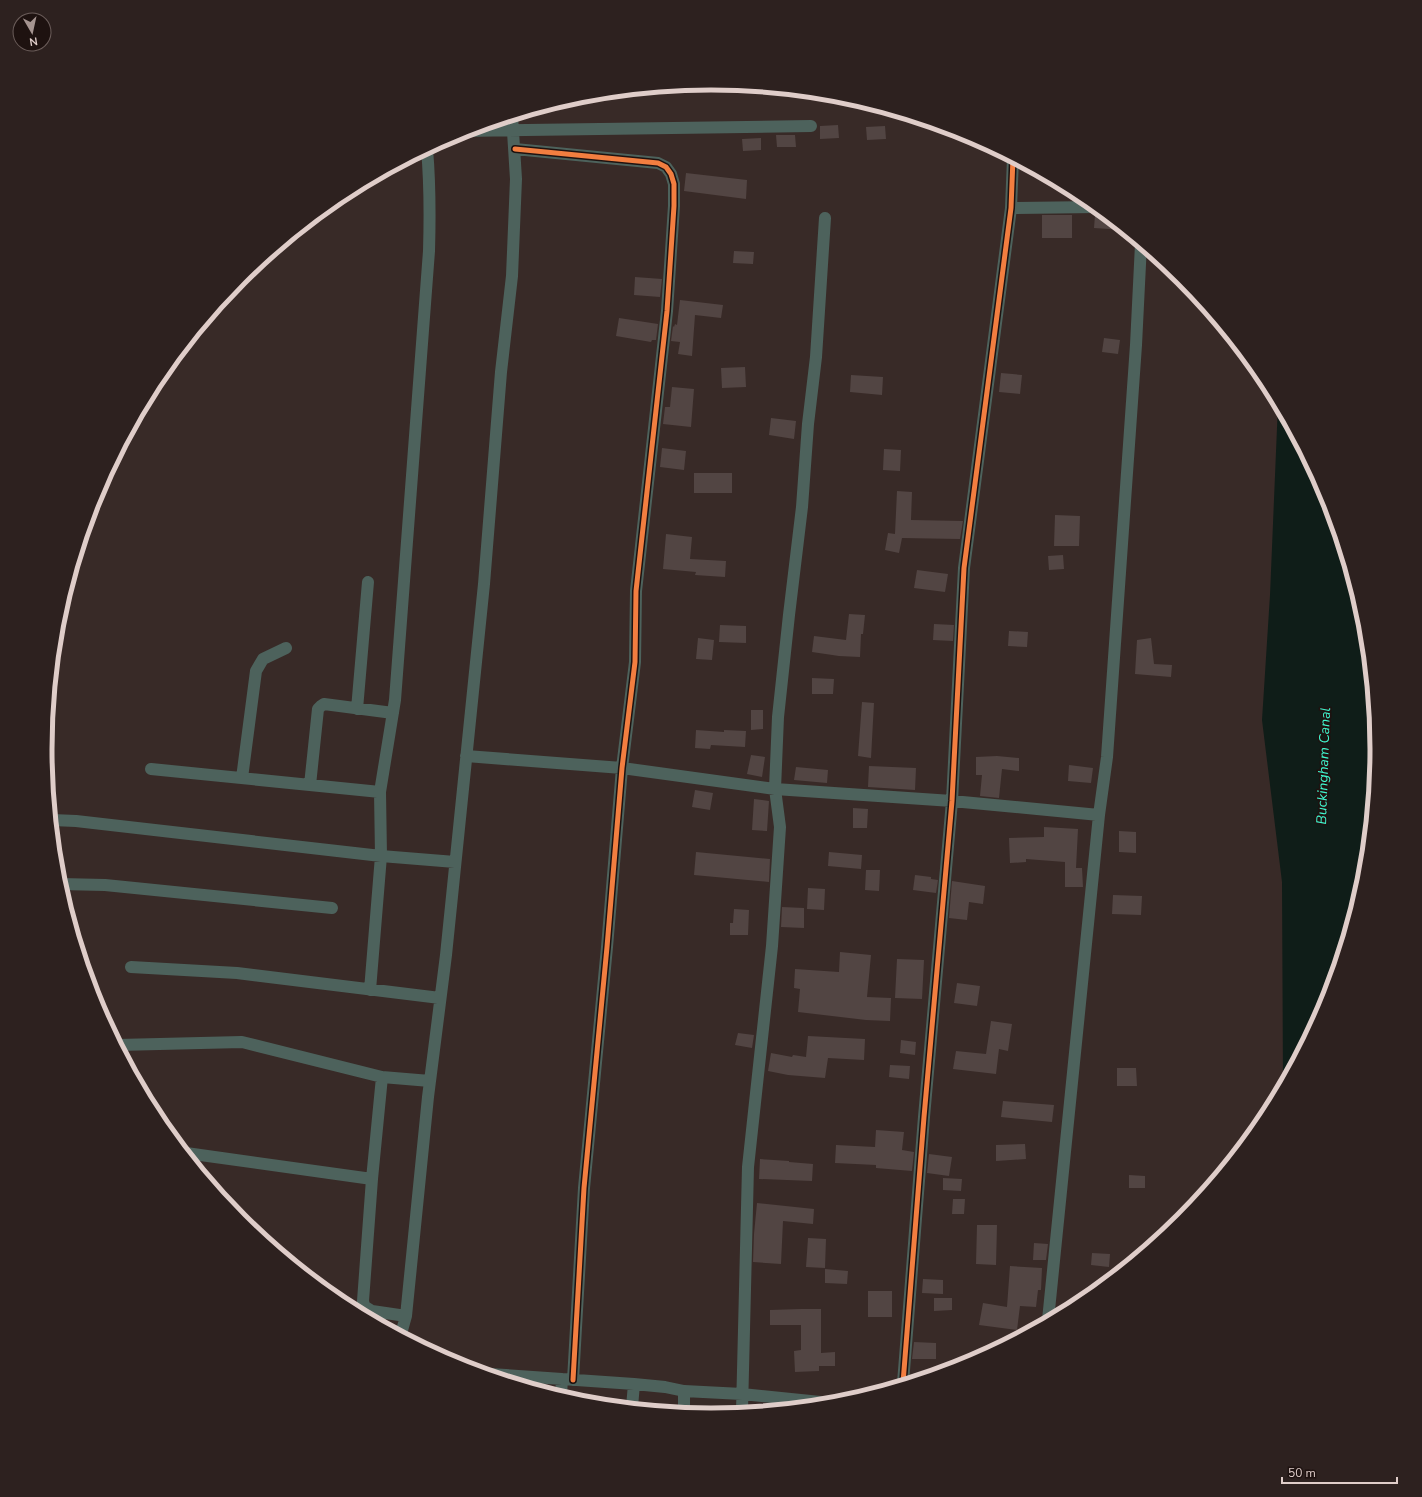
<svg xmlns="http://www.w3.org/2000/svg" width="1422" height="1497" font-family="'Nunito Sans',sans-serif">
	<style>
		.water { fill: #0f1d18 }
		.building { fill: #524543 }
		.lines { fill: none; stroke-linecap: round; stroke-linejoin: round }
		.street { stroke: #4d625c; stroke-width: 12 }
		.cycleway-casing { stroke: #1e1210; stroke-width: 8 }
		.cycleway { stroke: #f27e40; stroke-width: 5 }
		.labels { text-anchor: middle; stroke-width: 3.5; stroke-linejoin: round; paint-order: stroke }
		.water-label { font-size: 14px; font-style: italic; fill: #40f7cf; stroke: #1e1210 }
		.rim { fill: none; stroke: #dfcdc9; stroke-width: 5 }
	</style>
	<rect width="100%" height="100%" fill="#382a27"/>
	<!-- water -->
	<path class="water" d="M 1278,404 L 1326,494 L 1364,619 L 1377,749 L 1364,879 L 1326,1004 L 1283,1084 L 1282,882 L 1262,720 L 1270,595 Z"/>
	<!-- building -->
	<path class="building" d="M 838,125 L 839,138 L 820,139 L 820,126 Z
		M 885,126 L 886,139 L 867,140 L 866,127 Z
		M 776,135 L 795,135 L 796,147 L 777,147 Z
		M 761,138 L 761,150 L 743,151 L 742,139 Z
		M 686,173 L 747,180 L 746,199 L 684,191 Z
		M 1102,212 L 1124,230 L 1094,228 L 1095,215 Z
		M 1042,215 L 1072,215 L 1072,238 L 1042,238 Z
		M 734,251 L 754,252 L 753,264 L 733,263 Z
		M 635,277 L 662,279 L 660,297 L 634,295 Z
		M 680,300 L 723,305 L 721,318 L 695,315 L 692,356 L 678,354 L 680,342 L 671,341 L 673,326 L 674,327 L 675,324 L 677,325 Z
		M 619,318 L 658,324 L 656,340 L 652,340 L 651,342 L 616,336 Z
		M 1104,338 L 1120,340 L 1118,354 L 1102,352 Z
		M 745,367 L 746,387 L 722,388 L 721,368 Z
		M 1001,373 L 1022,375 L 1020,394 L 999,392 Z
		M 851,375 L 883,377 L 882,395 L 850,392 Z
		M 672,387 L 694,389 L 691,427 L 663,424 L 665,407 L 670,407 Z
		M 771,418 L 796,421 L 794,439 L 769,435 Z
		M 662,448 L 686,451 L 684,470 L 660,467 Z
		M 884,449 L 901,450 L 900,471 L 883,470 Z
		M 694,473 L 732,473 L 732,493 L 694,493 Z
		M 897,491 L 912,492 L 911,520 L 963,521 L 960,539 L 902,538 L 899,553 L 885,550 L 888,533 L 895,534 Z
		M 1055,515 L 1080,516 L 1079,546 L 1054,546 Z
		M 666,534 L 692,537 L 690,559 L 726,561 L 725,577 L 695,575 L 696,572 L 663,569 Z
		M 1063,555 L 1064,569 L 1049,570 L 1048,556 Z
		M 917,570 L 948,574 L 945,592 L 914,588 Z
		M 849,614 L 865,615 L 863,634 L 861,634 L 860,657 L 839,656 L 812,652 L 814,636 L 846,640 Z
		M 934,624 L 954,625 L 953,641 L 933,640 Z
		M 720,625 L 746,626 L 746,643 L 719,642 Z
		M 1009,631 L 1028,632 L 1027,647 L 1008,646 Z
		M 698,638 L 714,640 L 712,660 L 696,659 Z
		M 1151,638 L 1154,664 L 1172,665 L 1171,677 L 1135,674 L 1137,640 Z
		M 812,678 L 834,679 L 833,694 L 812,694 Z
		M 862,702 L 874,703 L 871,758 L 858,756 Z
		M 751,710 L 763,710 L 763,729 L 751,730 Z
		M 696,730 L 724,732 L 724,730 L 746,731 L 745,747 L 711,745 L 710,749 L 695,748 Z
		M 751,755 L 765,757 L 762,777 L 747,774 Z
		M 997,756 L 1019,758 L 1019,771 L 1002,769 L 999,798 L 980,796 L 982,775 L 976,775 L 976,757 Z
		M 1069,765 L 1093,768 L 1091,783 L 1068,781 Z
		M 869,766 L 916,768 L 915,790 L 868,787 Z
		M 796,767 L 828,770 L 827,783 L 794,780 Z
		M 695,790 L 713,793 L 710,810 L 692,807 Z
		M 754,799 L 769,801 L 767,831 L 752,830 Z
		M 853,808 L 868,809 L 867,828 L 853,828 Z
		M 1044,827 L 1078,829 L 1076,868 L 1082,868 L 1083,887 L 1065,887 L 1065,862 L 1026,859 L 1026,862 L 1010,863 L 1009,838 L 1044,837 Z
		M 1119,831 L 1136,832 L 1136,853 L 1119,852 Z
		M 696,852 L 770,859 L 769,882 L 694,875 Z
		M 829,852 L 862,855 L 861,869 L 828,866 Z
		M 866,870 L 880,870 L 879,891 L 865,890 Z
		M 915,875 L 931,877 L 931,879 L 938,880 L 936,893 L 913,890 Z
		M 952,881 L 985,886 L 983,904 L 969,902 L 967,920 L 949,918 Z
		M 808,888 L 825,889 L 824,910 L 807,909 Z
		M 1113,895 L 1142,896 L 1141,915 L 1112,914 Z
		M 782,907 L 804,908 L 804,928 L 781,927 Z
		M 734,909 L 749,910 L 748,935 L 730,935 L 730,923 L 733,923 Z
		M 840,952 L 871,955 L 867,997 L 891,998 L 890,1021 L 866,1020 L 798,1012 L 800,989 L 794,988 L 795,969 L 839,972 Z
		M 897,959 L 924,960 L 922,999 L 895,998 Z
		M 957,983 L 980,986 L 977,1006 L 954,1003 Z
		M 991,1021 L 1012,1024 L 1008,1051 L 999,1049 L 996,1074 L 953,1069 L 956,1051 L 986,1054 Z
		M 738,1033 L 754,1035 L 752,1048 L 735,1045 Z
		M 808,1036 L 865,1039 L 864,1060 L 828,1058 L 825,1078 L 788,1075 L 768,1071 L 771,1053 L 792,1057 L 793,1055 L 806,1057 Z
		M 901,1040 L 916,1042 L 915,1055 L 900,1053 Z
		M 890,1065 L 910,1066 L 909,1079 L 889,1077 Z
		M 1117,1068 L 1136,1068 L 1137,1086 L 1117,1086 Z
		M 1003,1101 L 1054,1105 L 1052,1122 L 1001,1117 Z
		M 876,1130 L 904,1132 L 902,1150 L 914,1152 L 912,1171 L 876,1168 L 876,1165 L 835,1163 L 836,1145 L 875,1147 Z
		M 1025,1144 L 1026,1159 L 996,1161 L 996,1145 Z
		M 929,1154 L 952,1157 L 949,1176 L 927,1173 Z
		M 760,1159 L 789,1161 L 789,1162 L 813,1164 L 812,1181 L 759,1179 Z
		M 1129,1175 L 1145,1176 L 1145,1188 L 1129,1188 Z
		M 943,1178 L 962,1179 L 961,1191 L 943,1190 Z
		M 953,1199 L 965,1199 L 964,1214 L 952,1214 Z
		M 757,1203 L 814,1209 L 813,1224 L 783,1221 L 781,1264 L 753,1262 L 754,1234 Z
		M 977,1225 L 997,1225 L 996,1265 L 976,1264 Z
		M 808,1238 L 826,1239 L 825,1268 L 806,1267 Z
		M 1034,1243 L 1048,1244 L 1046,1260 L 1033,1260 Z
		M 1092,1253 L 1110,1254 L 1109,1267 L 1091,1265 Z
		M 1010,1266 L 1042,1268 L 1041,1290 L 1038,1290 L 1036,1307 L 1020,1306 L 1017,1330 L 979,1325 L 983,1303 L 1007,1307 Z
		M 825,1269 L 848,1271 L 847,1284 L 825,1283 Z
		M 923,1279 L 943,1280 L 943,1294 L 922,1293 Z
		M 868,1291 L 892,1291 L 892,1317 L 868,1317 Z
		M 934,1298 L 952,1298 L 952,1310 L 934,1311 Z
		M 801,1309 L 821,1309 L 821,1353 L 835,1352 L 835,1366 L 819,1366 L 819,1371 L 795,1372 L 794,1351 L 801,1350 L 801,1325 L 770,1325 L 770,1310 Z
		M 914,1342 L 936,1343 L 936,1359 L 912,1359 Z"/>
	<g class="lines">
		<!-- street -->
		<path class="street" d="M 462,131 L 811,126
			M 515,149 L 658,163 L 666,167 L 671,174 L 674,184 L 674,206 L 667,311 L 636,591 L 635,662 L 622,768 L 607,947 L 584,1188 L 573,1380
			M 1011,208 L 1096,207
			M 357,709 L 368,582
			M 466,756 L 622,768 L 775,789 L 952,801 L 1099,815
			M 151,769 L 380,792
			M 242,778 L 256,671 L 263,659 L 286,648
			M 310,785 L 318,709 L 321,706 L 324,704 L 393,713
			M 52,820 L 76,821 L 381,856 L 455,862
			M 60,884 L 105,885 L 332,908
			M 131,967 L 237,973 L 440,998
			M 370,990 L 381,856 L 380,792 L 395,700 L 429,251 C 430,217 430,183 427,149
			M 118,1045 L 242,1042 L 382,1077 L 430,1081
			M 382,1077 L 372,1179 L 363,1301 L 364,1306 L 372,1311 L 406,1316
			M 186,1153 L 372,1179
			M 1048,1320 L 1099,815 L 1107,757 L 1136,345 L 1141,244
			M 401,1334 L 406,1316 L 428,1097 L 446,955 L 484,584 L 501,372 L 512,276 L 516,179 L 512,116
			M 490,1374 L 634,1384 L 665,1387 L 684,1391 L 742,1394 L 830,1403
			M 903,1383 L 924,1117 L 952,801 L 964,568 L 1011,208 L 1013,158
			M 684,1391 L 684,1412
			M 561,1396 L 562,1379
			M 632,1407 L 634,1384
			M 742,1411 L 748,1167 L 772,946 L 780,827 L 775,789 L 778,717 L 789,615 L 802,507 L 808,424 L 816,357 L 825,218"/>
		<!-- cycleway casing -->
		<g class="cycleway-casing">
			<path id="cycleway" d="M 515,149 L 658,163 L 666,167 L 671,174 L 674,184 L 674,206 L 667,311 L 636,591 L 635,662 L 622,768 L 607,947 L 584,1188 L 573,1380
				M 903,1383 L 924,1117 L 952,801 L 964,568 L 1011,208 L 1013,158"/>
		</g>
		<!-- cycleway -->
		<use href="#cycleway" class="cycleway"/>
	</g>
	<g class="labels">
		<!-- water labels -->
		<g class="water-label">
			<text transform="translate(1323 766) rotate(-88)" y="5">Buckingham Canal</text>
		</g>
	</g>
	<!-- crop -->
	<path d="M0 0H1422V1497H0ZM52 749a659 659 0 1 1 1318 0a659 659 0 1 1-1318 0Z" fill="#2d211f" fill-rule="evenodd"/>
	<path class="rim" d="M52 749a659 659 0 1 1 1318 0a659 659 0 1 1-1318 0Z"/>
	<!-- north arrow -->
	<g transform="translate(32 32) rotate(171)"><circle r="19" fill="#1e1210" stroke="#6b5d5a"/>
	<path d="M0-3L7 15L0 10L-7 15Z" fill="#a59490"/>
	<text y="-6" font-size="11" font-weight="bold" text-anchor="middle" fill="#dfcdc9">N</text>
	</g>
	<!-- scale -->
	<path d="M1282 1477v6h115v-6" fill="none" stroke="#dfcdc9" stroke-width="2"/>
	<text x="1288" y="1477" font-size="12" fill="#dfcdc9" stroke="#1e1210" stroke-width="3" paint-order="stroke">50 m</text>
</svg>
